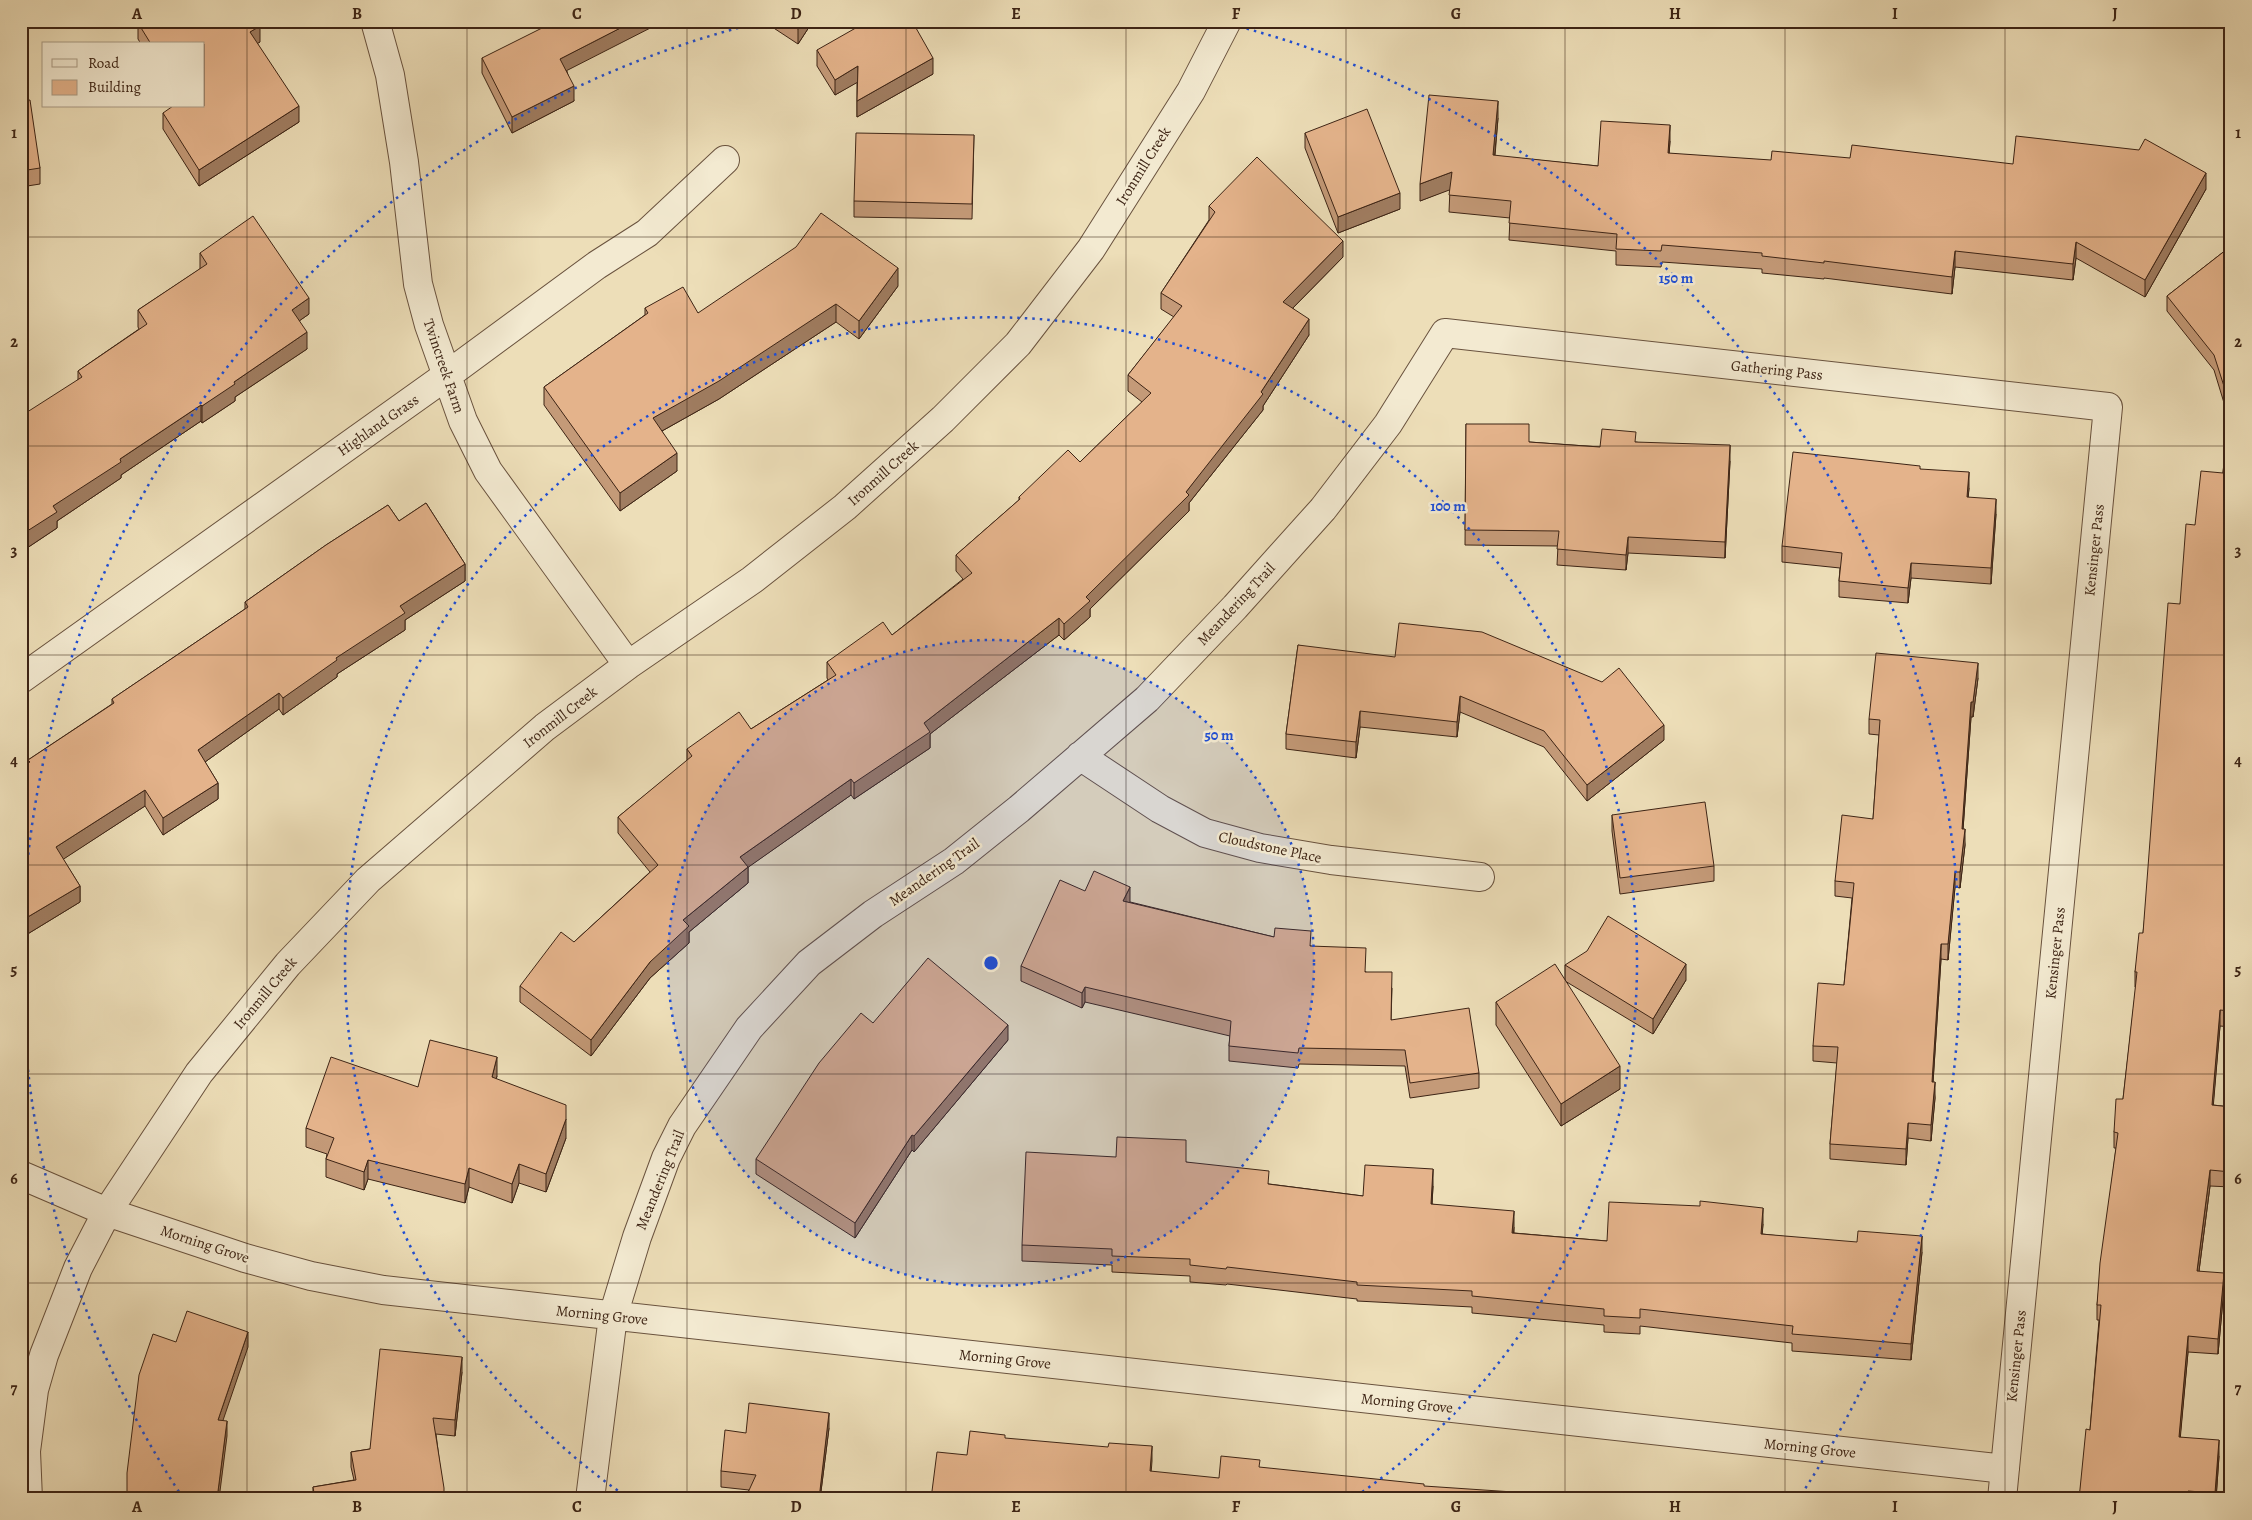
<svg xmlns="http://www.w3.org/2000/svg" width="2252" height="1520" font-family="Alegreya,serif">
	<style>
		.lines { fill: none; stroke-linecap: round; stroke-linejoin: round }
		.minor-casing { stroke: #69523e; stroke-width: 30 }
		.minor { stroke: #f3ead1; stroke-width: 28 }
		.wall { fill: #c49a78; stroke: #3d2415 }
		.shaded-wall { fill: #a07d61; stroke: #3d2415 }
		.building { fill: #e4b38b; stroke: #3d2415 }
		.grid { fill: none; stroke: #3d2415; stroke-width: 1; stroke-opacity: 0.55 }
		.ring { fill: none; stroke: #1d4ed8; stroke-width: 2.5; stroke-dasharray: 2.5 5 }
		.labels { text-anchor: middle; stroke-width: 5; stroke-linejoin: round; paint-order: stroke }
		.street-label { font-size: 15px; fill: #3d2415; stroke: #f3ead1 }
		.centre { fill: #1d4ed8; stroke: #f3ead1; stroke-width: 2.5 }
		.ring-label { font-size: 15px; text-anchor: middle; font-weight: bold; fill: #1d4ed8; stroke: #f3ead1; stroke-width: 5; stroke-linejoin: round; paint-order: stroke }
		.neatline { fill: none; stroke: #3d2415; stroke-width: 2 }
		.grid-label { font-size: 16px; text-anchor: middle; font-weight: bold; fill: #3d2415 }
	</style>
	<rect width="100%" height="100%" fill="#eddeb8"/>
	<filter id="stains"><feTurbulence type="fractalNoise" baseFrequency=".004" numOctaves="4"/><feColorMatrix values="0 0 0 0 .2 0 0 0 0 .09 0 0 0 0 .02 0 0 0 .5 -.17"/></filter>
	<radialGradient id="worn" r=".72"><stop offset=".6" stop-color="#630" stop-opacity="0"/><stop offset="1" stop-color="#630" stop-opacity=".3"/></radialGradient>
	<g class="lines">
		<!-- minor casing -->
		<g class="minor-casing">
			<path id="minor" d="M 375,21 L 390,75 L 404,162 L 418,284 L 429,325 L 463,421 L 488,471 L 628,665
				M 21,679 L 446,376 L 597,265 L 647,233 L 725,160
				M 1080,756 L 1160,809 L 1205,833 L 1260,848 L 1331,860 L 1480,877
				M 21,1175 L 107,1212 L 245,1258 L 311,1276 L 383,1290 L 2005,1469
				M 28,1499 L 26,1451 L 34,1390 L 44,1355 L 78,1268 L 107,1212 L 199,1073 L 288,964 L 368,880 L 545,727 L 628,665 L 752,580 L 845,507 L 943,419 L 1018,344 L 1091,249 L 1191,91 L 1227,21
				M 590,1499 L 613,1316 L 637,1237 L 666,1158 L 682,1126 L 749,1028 L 809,963 L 873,914 L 954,861 L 1019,809 L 1147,699 L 1235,607 L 1323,509 L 1388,424 L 1445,333 L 2108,407 L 2002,1499"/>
		</g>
		<!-- minor -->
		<use href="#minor" class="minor"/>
	</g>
	<!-- wall -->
	<path class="wall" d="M 763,21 L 813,21 L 798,44 Z
		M 138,23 L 260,42 L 257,43 L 299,122 L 199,186 L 163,129 L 163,113 L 204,106 L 204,44 L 141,44 L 138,39 Z
		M 817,50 L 933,74 L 857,117 L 857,82 L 835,95 L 817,66 Z
		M 482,58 L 567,71 L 574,101 L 512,133 L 482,73 Z
		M 21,101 L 40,168 L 40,184 L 21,187 Z
		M 1498,118 L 1495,156 L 1598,166 L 1670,141 L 1669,154 L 2206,189 L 2145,297 L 2076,258 L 2073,280 L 1955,267 L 1952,294 L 1824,278 L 1824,279 L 1762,273 L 1762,269 L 1662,262 L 1661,267 L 1616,265 L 1616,251 L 1509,240 L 1510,218 L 1449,212 L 1450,189 L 1420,201 Z
		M 1305,133 L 1400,209 L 1338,233 L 1305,148 Z
		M 974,135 L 972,219 L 854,217 L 854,201 Z
		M 1209,206 L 1343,257 L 1293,308 L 1309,335 L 1263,406 L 1263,410 L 1189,503 L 1189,511 L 1090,609 L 1090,617 L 1064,640 L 1059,635 L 930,734 L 930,748 L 854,799 L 851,795 L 748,867 L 748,883 L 689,932 L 689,943 L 650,978 L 591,1056 L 520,1002 L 520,986 L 574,942 L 650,872 L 618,833 L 618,817 L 687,761 L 687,749 L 751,729 L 828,680 L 827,678 L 827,662 L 892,635 L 963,579 L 956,571 L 956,555 L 1019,500 L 1019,497 L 1080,462 L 1142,402 L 1128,391 L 1128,375 L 1174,317 L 1161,309 L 1161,293 L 1209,220 Z
		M 2231,246 L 2231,1027 L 2220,1026 L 2213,1105 L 2231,1107 L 2231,1187 L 2210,1186 L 2199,1271 L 2224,1288 L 2218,1354 L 2188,1352 L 2180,1437 L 2219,1456 L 2216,1499 L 2079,1499 L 2090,1430 L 2099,1320 L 2097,1320 L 2097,1305 L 2116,1148 L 2114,1148 L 2114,1132 L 2123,1099 L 2136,987 L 2135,987 L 2135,972 L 2143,933 L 2180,604 L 2195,525 L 2223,473 L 2228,416 L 2214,370 L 2167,311 L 2167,296 Z
		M 200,253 L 309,314 L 299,321 L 307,349 L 235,397 L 235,401 L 202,423 L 201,421 L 121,475 L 121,478 L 57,521 L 57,528 L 21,552 L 78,379 L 78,371 L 139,329 L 138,327 L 138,310 L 200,269 Z
		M 898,286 L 859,339 L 836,322 L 719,399 L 662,431 L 677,471 L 620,511 L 544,405 L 544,387 L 645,315 L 645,308 L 698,313 Z
		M 1466,424 L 1529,442 L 1600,447 L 1636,442 L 1730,461 L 1725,558 L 1628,553 L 1626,570 L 1557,565 L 1558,546 L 1465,545 Z
		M 1920,469 L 1969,488 L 1968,497 L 1996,514 L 1991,584 L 1911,578 L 1908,603 L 1839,597 L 1839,581 L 1840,568 L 1782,562 L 1782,546 Z
		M 426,503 L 465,564 L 465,581 L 405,620 L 405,630 L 337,674 L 337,677 L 283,715 L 279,709 L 205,762 L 218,783 L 218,799 L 163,835 L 145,806 L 63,859 L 80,886 L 80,902 L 21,938 L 21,767 L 28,763 L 28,760 L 112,704 L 112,699 L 245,609 L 245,602 L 326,545 L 388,505 L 399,521 Z
		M 1298,645 L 1664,740 L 1587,801 L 1544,747 L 1460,712 L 1457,737 L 1360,727 L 1356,758 L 1286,749 L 1286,734 Z
		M 1978,678 L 1973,717 L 1971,717 L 1963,829 L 1965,845 L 1960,888 L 1955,887 L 1948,960 L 1941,959 L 1933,1082 L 1935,1098 L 1931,1141 L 1908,1138 L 1906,1165 L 1830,1159 L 1830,1144 L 1837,1063 L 1813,1061 L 1813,1046 L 1844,985 L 1852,898 L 1835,896 L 1835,881 L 1873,819 L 1879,735 L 1869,734 L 1869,719 Z
		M 1612,815 L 1714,866 L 1714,881 L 1620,894 L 1612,831 Z
		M 1085,891 L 1311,946 L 1366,972 L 1392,988 L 1391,1020 L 1479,1073 L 1479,1088 L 1410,1098 L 1405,1066 L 1299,1064 L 1298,1068 L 1229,1061 L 1229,1046 L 1230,1036 L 1085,1002 L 1082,1008 L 1021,981 L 1021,966 Z
		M 1565,965 L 1686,980 L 1653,1034 L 1565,981 L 1620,1089 L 1561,1126 L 1496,1025 L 1496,1002 L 1565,980 Z
		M 873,1023 L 1008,1040 L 914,1152 L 912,1150 L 855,1238 L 756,1174 L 756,1159 Z
		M 497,1076 L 496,1079 L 566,1138 L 546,1192 L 519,1183 L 512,1203 L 469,1187 L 465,1203 L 368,1179 L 364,1190 L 326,1177 L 326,1159 L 327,1154 L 306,1147 L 306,1128 L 418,1087 Z
		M 1186,1162 L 1269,1184 L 1363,1196 L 1433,1186 L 1432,1204 L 1514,1227 L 1514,1233 L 1607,1241 L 1763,1224 L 1762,1234 L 1922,1252 L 1911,1360 L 1792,1351 L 1792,1343 L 1640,1326 L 1640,1334 L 1604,1332 L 1604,1325 L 1472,1313 L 1472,1307 L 1357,1301 L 1357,1299 L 1227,1284 L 1226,1285 L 1190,1282 L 1190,1276 L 1112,1272 L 1112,1265 L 1022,1261 L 1022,1245 Z
		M 462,1372 L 455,1436 L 436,1434 L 444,1499 L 313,1499 L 313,1487 L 354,1480 L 351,1467 L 351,1452 L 370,1449 Z
		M 829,1428 L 820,1499 L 745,1499 L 749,1490 L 721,1487 L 721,1471 L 746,1433 Z"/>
	<!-- shaded-wall -->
	<path class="shaded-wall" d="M 634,21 L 664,21 L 560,74 L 560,59 Z
		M 803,21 L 813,21 L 798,44 L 798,29 Z
		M 24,25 L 24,41 L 21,42 L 21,26 Z
		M 260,26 L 260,42 L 250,48 L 250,32 Z
		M 933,58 L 933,74 L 857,117 L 857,101 Z
		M 858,66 L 858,82 L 835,95 L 835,80 Z
		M 574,86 L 574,101 L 512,133 L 512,117 Z
		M 1498,101 L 1498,118 L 1493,172 L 1493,155 Z
		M 299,106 L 299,122 L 199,186 L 199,170 Z
		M 1670,125 L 1670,141 L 1668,170 L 1668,153 Z
		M 1452,172 L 1452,189 L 1420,201 L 1420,184 Z
		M 2206,173 L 2206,189 L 2145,297 L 2145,280 Z
		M 1400,193 L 1400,209 L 1338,233 L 1338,217 Z
		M 1343,241 L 1343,257 L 1283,318 L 1283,302 Z
		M 2076,242 L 2076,258 L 2073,280 L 2073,264 Z
		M 1955,251 L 1955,267 L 1952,294 L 1952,277 Z
		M 898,268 L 898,286 L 859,339 L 859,321 Z
		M 309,298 L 309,314 L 292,326 L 292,310 Z
		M 836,304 L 836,322 L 719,399 L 653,436 L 653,418 Z
		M 1309,319 L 1309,335 L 1263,406 L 1263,410 L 1189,503 L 1189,511 L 1090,609 L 1090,617 L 1064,640 L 1064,624 L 1086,597 L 1186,492 L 1261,392 Z
		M 307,332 L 307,349 L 235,397 L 235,401 L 202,423 L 202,406 L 234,382 Z
		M 201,405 L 201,421 L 121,475 L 121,478 L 57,521 L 57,528 L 21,552 L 21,535 L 53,506 L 120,459 Z
		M 1730,445 L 1730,461 L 1725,558 L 1725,542 Z
		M 677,453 L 677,471 L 620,511 L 620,493 Z
		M 1969,472 L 1969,488 L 1967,512 L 1967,497 Z
		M 1996,499 L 1996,514 L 1991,584 L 1991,568 Z
		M 1628,537 L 1628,553 L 1626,570 L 1626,555 Z
		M 1911,563 L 1911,578 L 1908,603 L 1908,588 Z
		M 465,564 L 465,581 L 405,620 L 405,630 L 337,674 L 337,677 L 283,715 L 283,698 L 336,658 L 400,606 Z
		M 1059,618 L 1059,635 L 930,734 L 930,748 L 854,799 L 854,783 L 924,723 Z
		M 1978,663 L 1978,678 L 1973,717 L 1973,702 Z
		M 279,693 L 279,709 L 198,767 L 198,750 Z
		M 1460,696 L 1460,712 L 1457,737 L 1457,722 Z
		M 1971,702 L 1971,717 L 1962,844 L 1962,829 Z
		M 1360,711 L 1360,727 L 1356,758 L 1356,742 Z
		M 1664,725 L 1664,740 L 1587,801 L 1587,785 Z
		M 851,779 L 851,795 L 740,873 L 740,857 Z
		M 218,783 L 218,799 L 163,835 L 163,818 Z
		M 145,790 L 145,806 L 56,864 L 56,847 Z
		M 1965,829 L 1965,845 L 1960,888 L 1960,872 Z
		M 748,867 L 748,883 L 689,932 L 689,943 L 650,978 L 591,1056 L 591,1040 L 650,962 L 683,920 Z
		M 1955,872 L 1955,887 L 1948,960 L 1948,944 Z
		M 80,886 L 80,902 L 21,938 L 21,921 Z
		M 1130,887 L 1130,903 L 1123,901 Z
		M 1941,944 L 1941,959 L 1932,1098 L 1932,1082 Z
		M 1686,964 L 1686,980 L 1653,1034 L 1653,1019 Z
		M 1085,987 L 1085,1002 L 1082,1008 L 1082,993 Z
		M 2220,1010 L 2220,1026 L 2212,1121 L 2212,1105 Z
		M 1008,1025 L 1008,1040 L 914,1152 L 914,1136 Z
		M 497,1057 L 497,1076 L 492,1096 L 492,1077 Z
		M 1620,1066 L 1620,1089 L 1561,1126 L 1561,1104 Z
		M 1935,1082 L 1935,1098 L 1931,1141 L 1931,1125 Z
		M 566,1119 L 566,1138 L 546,1192 L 546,1174 Z
		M 1908,1123 L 1908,1138 L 1906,1165 L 1906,1149 Z
		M 912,1135 L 912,1150 L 855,1238 L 855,1223 Z
		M 368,1160 L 368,1179 L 364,1190 L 364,1172 Z
		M 519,1164 L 519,1183 L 512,1203 L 512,1184 Z
		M 469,1168 L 469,1187 L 465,1203 L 465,1184 Z
		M 1433,1169 L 1433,1186 L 1431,1220 L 1431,1204 Z
		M 2210,1170 L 2210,1186 L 2197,1286 L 2197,1271 Z
		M 1763,1208 L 1763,1224 L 1761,1250 L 1761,1234 Z
		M 1514,1211 L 1514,1227 L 1512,1249 L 1512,1233 Z
		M 1922,1236 L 1922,1252 L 1911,1360 L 1911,1344 Z
		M 2224,1273 L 2224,1288 L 2218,1354 L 2218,1339 Z
		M 248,1332 L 248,1347 L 218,1435 L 218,1420 Z
		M 2188,1336 L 2188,1352 L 2179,1452 L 2179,1437 Z
		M 462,1357 L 462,1372 L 455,1436 L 455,1420 Z
		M 829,1413 L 829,1428 L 820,1499 L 819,1499 Z
		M 227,1421 L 227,1436 L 219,1499 L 217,1499 Z
		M 2219,1440 L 2219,1456 L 2216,1499 L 2215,1499 Z
		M 1152,1446 L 1152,1461 L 1150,1487 L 1150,1471 Z"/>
	<!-- building -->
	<path class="building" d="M 141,21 L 257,21 L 260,26 L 250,32 L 299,106 L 199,170 L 163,113 L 173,106 L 204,106 L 204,44 L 151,44 L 138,23 Z
		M 556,21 L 634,21 L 560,59 L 574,86 L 512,117 L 482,58 Z
		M 786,21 L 803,21 L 798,29 Z
		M 868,21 L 912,21 L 933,58 L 857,101 L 858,66 L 835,80 L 817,50 Z
		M 1429,95 L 1498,101 L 1493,155 L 1598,166 L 1601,121 L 1670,125 L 1668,153 L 1771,160 L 1772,151 L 1850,158 L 1852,145 L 2013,164 L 2016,136 L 2139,150 L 2145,139 L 2206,173 L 2145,280 L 2076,242 L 2073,264 L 1955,251 L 1952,277 L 1824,261 L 1824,263 L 1762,256 L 1762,253 L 1662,245 L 1661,251 L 1616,249 L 1617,234 L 1509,223 L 1511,201 L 1449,195 L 1452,172 L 1420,184 Z
		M 30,100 L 40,168 L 21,171 L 21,101 Z
		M 1367,109 L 1400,193 L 1338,217 L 1305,133 Z
		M 856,133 L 974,135 L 972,204 L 854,201 Z
		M 1257,157 L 1343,241 L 1283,302 L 1309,319 L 1261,392 L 1263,394 L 1186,492 L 1189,495 L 1086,597 L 1090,601 L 1064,624 L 1059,618 L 924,723 L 930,732 L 854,783 L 851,779 L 740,857 L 748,867 L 683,920 L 689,926 L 650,962 L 591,1040 L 520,986 L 561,932 L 574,942 L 658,865 L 618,817 L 692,756 L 687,749 L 739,712 L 751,729 L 836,675 L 827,662 L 883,622 L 892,635 L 972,573 L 956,555 L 1020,499 L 1019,497 L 1068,450 L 1080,462 L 1151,393 L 1128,375 L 1182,306 L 1161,293 L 1215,212 L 1209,206 Z
		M 821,213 L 898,268 L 859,321 L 836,304 L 719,381 L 653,418 L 677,453 L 620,493 L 544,387 L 648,313 L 645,308 L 683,287 L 698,313 L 796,247 Z
		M 253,216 L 309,298 L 292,310 L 307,332 L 234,382 L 235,384 L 202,406 L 201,405 L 120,459 L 121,462 L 53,506 L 57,512 L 21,535 L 21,416 L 82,377 L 78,371 L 147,324 L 138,310 L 207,264 L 200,253 Z
		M 2231,246 L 2231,1011 L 2220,1010 L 2212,1105 L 2231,1107 L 2231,1172 L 2210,1170 L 2197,1271 L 2224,1273 L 2218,1339 L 2188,1336 L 2179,1437 L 2219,1440 L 2215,1493 L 2188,1491 L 2187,1499 L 2079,1499 L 2086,1429 L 2090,1430 L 2101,1305 L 2097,1305 L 2100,1263 L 2118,1133 L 2114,1132 L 2116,1099 L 2123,1099 L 2137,972 L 2135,972 L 2139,933 L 2143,933 L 2168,603 L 2180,604 L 2186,524 L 2195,525 L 2201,471 L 2223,473 L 2230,405 L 2214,355 L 2167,296 Z
		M 1466,424 L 1529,424 L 1529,442 L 1600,447 L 1602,429 L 1636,432 L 1635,442 L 1730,445 L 1725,542 L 1628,537 L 1626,555 L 1557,549 L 1559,531 L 1465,530 Z
		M 1793,452 L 1920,466 L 1920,469 L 1969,472 L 1967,497 L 1996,499 L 1991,568 L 1911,563 L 1908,588 L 1839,581 L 1842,553 L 1782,546 Z
		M 426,503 L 465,564 L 400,606 L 405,613 L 336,658 L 337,660 L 283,698 L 279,693 L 198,750 L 218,783 L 163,818 L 145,790 L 56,847 L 80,886 L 21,921 L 21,767 L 30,762 L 28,760 L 114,703 L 112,699 L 248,607 L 245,602 L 326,545 L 388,505 L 399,521 Z
		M 1399,623 L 1482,632 L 1602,682 L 1619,668 L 1664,725 L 1587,785 L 1544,731 L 1460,696 L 1457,722 L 1360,711 L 1356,742 L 1286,734 L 1298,645 L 1395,657 Z
		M 1876,653 L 1978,663 L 1973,702 L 1971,702 L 1962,829 L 1965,829 L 1960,872 L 1955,872 L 1948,944 L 1941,944 L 1932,1082 L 1935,1082 L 1931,1125 L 1908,1123 L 1906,1149 L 1830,1144 L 1838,1047 L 1813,1046 L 1818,983 L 1844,985 L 1854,883 L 1835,881 L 1842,815 L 1873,819 L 1880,720 L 1869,719 Z
		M 1705,802 L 1714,866 L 1620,878 L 1612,815 Z
		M 1094,871 L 1130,887 L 1123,901 L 1274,937 L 1275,928 L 1311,931 L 1310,946 L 1366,948 L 1365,972 L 1392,972 L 1391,1020 L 1469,1008 L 1479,1073 L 1410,1083 L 1405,1050 L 1299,1048 L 1298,1053 L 1229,1046 L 1231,1021 L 1085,987 L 1082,993 L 1021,966 L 1060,880 L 1085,891 Z
		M 1608,916 L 1686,964 L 1653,1019 L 1565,965 L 1587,951 Z
		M 928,958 L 1008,1025 L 914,1136 L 912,1135 L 855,1223 L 756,1159 L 819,1063 L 861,1013 L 873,1023 Z
		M 1555,964 L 1620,1066 L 1561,1104 L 1496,1002 Z
		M 430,1040 L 497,1057 L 492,1077 L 566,1105 L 566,1119 L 546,1174 L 519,1164 L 512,1184 L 469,1168 L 465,1184 L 368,1160 L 364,1172 L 326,1159 L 334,1138 L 306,1128 L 331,1057 L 418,1087 Z
		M 1117,1137 L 1186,1140 L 1186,1162 L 1269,1171 L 1268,1184 L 1363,1196 L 1365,1165 L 1433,1169 L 1431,1204 L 1514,1211 L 1512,1233 L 1607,1241 L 1609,1202 L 1700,1206 L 1700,1201 L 1763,1208 L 1761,1234 L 1857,1242 L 1858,1231 L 1922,1236 L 1911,1344 L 1792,1334 L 1793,1326 L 1640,1309 L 1640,1318 L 1604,1316 L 1604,1309 L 1472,1296 L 1472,1291 L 1357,1285 L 1357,1282 L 1227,1267 L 1226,1269 L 1190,1265 L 1190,1259 L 1112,1256 L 1112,1249 L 1022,1245 L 1026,1152 L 1116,1157 Z
		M 187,1311 L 248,1332 L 218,1420 L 227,1421 L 217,1499 L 127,1499 L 127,1473 L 139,1375 L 153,1334 L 176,1342 Z
		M 380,1349 L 462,1357 L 455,1420 L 433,1418 L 444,1488 L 444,1499 L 315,1499 L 313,1487 L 356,1480 L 351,1452 L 370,1449 Z
		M 749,1403 L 829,1413 L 819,1499 L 745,1499 L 756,1475 L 721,1471 L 725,1430 L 746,1433 Z
		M 970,1431 L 1005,1435 L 1005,1438 L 1108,1447 L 1109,1443 L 1152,1446 L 1150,1471 L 1219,1478 L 1221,1456 L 1260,1460 L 1259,1467 L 1424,1484 L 1424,1486 L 1558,1495 L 1558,1499 L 931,1499 L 937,1452 L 967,1455 Z"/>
	<!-- grid -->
	<path class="grid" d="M 247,21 L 247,1499M 467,21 L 467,1499M 687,21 L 687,1499M 906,21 L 906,1499M 1126,21 L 1126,1499M 1346,21 L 1346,1499M 1565,21 L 1565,1499M 1785,21 L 1785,1499M 2005,21 L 2005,1499M 21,237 L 2231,237M 21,446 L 2231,446M 21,655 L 2231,655M 21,865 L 2231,865M 21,1074 L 2231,1074M 21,1283 L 2231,1283"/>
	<!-- distance rings -->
	<circle cx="991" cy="963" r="323" fill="#1d4ed8" fill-opacity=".12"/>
	<g class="ring">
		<circle cx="991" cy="963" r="323"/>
		<path d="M630 1499A646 646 0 1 1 1352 1499"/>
		<path d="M183 1498A969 969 0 0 1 757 23M1225 23A969 969 0 0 1 1799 1498"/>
	</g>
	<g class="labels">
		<!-- street labels -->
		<g class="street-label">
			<text transform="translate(1143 166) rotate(-58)" y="5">Ironmill Creek</text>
			<text transform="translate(444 366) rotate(71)" y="5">Twincreek Farm</text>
			<text transform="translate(1777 370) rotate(6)" y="5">Gathering Pass</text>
			<text transform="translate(378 425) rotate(-35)" y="5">Highland Grass</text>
			<text transform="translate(883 473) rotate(-42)" y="5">Ironmill Creek</text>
			<text transform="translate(2094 550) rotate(-84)" y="5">Kensinger Pass</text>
			<text transform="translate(1236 604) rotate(-47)" y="5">Meandering Trail</text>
			<text transform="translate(560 717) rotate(-38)" y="5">Ironmill Creek</text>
			<text transform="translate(1270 847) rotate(12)" y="5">Cloudstone Place</text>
			<text transform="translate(934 872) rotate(-35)" y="5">Meandering Trail</text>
			<text transform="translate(2055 953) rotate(-84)" y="5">Kensinger Pass</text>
			<text transform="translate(265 993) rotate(-50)" y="5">Ironmill Creek</text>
			<text transform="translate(660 1180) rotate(-68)" y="5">Meandering Trail</text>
			<text transform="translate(205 1244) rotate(18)" y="5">Morning Grove</text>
			<text transform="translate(602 1315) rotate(6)" y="5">Morning Grove</text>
			<text transform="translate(2016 1356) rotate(-84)" y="5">Kensinger Pass</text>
			<text transform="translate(1005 1359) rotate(6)" y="5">Morning Grove</text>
			<text transform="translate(1407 1403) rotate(6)" y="5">Morning Grove</text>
			<text transform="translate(1810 1448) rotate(6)" y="5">Morning Grove</text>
		</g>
	</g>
	<circle cx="991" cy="963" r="8" class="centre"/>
	<g class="ring-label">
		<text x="1676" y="283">150 m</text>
		<text x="1448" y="511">100 m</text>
		<text x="1219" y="740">50 m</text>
	</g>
	<!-- margin -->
	<rect width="2252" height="1520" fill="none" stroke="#eddeb8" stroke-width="55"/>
	<!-- legend -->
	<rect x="42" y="42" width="162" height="65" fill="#f3ead1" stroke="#aa9b86"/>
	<rect x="52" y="59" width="25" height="8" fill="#f3ead1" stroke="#aa9b86"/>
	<text x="88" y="68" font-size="15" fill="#3d2415">Road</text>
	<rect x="52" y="80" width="25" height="15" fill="#e4b38b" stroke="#aa9b86"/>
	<text x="88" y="92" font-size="15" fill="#3d2415">Building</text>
	<rect x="28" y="28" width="2196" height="1464" class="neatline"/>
	<g class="grid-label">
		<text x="137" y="19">A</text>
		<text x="357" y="19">B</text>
		<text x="577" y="19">C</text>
		<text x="796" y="19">D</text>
		<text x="1016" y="19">E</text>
		<text x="1236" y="19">F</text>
		<text x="1456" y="19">G</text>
		<text x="1675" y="19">H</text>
		<text x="1895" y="19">I</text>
		<text x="2115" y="19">J</text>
		<text x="14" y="138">1</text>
		<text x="2238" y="138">1</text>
		<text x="14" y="347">2</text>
		<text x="2238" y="347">2</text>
		<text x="14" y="556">3</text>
		<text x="2238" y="556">3</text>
		<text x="14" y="766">4</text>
		<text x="2238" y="766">4</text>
		<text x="14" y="975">5</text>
		<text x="2238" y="975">5</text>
		<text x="14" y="1184">6</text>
		<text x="2238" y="1184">6</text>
		<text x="14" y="1394">7</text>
		<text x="2238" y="1394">7</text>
		<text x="137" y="1512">A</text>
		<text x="357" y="1512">B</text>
		<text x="577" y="1512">C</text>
		<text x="796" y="1512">D</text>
		<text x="1016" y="1512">E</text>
		<text x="1236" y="1512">F</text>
		<text x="1456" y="1512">G</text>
		<text x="1675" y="1512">H</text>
		<text x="1895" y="1512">I</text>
		<text x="2115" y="1512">J</text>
	</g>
	<rect width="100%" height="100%" filter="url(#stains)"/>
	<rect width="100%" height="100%" fill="url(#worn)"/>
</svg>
